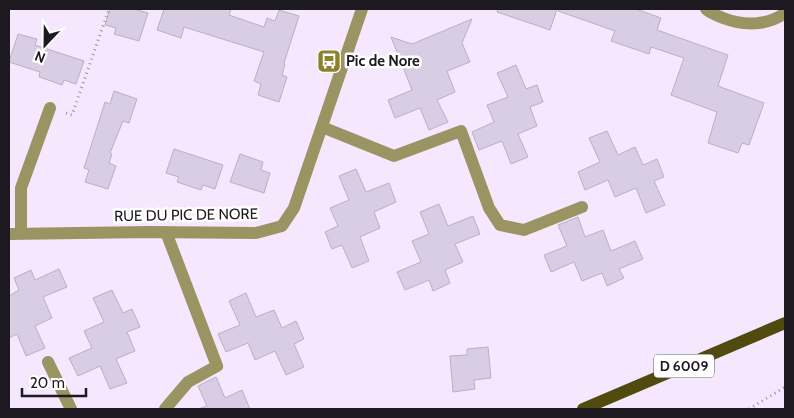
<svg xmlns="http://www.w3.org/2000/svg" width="794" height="418" font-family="Cabin,sans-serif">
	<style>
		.building { fill: #d9cde3; stroke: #bbafc5 }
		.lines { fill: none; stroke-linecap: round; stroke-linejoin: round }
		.path { stroke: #9a91a2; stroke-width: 3; stroke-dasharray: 1 4; stroke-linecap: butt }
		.minor { stroke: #999462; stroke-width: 12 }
		.primary { stroke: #514a0e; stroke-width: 12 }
		.labels { text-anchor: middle; stroke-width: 5; stroke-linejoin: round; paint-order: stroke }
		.shield { fill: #fff; stroke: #615e64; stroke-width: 1 }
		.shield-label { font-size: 14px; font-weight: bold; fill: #1d1921 }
		.poi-label { font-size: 15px; font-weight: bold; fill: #1d1921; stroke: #fff; text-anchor: start }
		.street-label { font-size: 15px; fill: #1d1921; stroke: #fff }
	</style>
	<rect width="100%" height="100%" fill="#f4e7fe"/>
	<!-- building -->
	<path class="building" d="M 110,9 L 134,9 L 148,13 L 139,41 L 114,34 L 116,28 L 105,25 Z
		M 164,9 L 231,9 L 229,15 L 264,27 L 267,18 L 275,21 L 279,10 L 299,16 L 284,63 L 285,64 L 282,75 L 287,77 L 279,102 L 258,95 L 261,84 L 254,81 L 264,52 L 184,27 L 181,38 L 157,30 Z
		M 498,9 L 557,9 L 550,30 L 497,12 Z
		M 559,9 L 636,9 L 661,18 L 657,30 L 728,55 L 718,86 L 764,103 L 749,145 L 742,143 L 738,153 L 708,143 L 717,112 L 671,95 L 684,58 L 651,47 L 649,54 L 611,41 L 615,31 L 558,11 Z
		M 472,19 L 462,43 L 470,62 L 447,71 L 455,92 L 437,100 L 448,122 L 429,130 L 420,108 L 395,118 L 388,100 L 412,90 L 391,37 L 412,44 Z
		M 18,34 L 37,39 L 35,45 L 84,61 L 76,84 L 64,80 L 62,85 L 51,81 L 39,77 L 40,72 L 9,62 Z
		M 516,65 L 526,89 L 537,85 L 543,102 L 530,107 L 537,126 L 518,134 L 528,157 L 511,164 L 502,141 L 479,150 L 472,132 L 494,122 L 487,105 L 508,97 L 497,73 Z
		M 114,91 L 137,99 L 129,123 L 123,121 L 110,153 L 112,154 L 109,163 L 116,166 L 108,189 L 85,182 L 89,170 L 84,168 L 105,102 L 110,104 Z
		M 607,131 L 618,155 L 635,147 L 643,165 L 657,159 L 664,177 L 654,181 L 665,205 L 646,213 L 636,188 L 615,197 L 608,180 L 585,190 L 578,172 L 600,162 L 589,138 Z
		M 174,149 L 223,165 L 215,189 L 203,185 L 201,190 L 177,182 L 179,177 L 166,173 Z
		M 240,154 L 263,162 L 261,170 L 270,173 L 264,193 L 230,182 Z
		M 356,169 L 366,192 L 389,183 L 396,202 L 374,212 L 380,228 L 360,237 L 369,261 L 352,268 L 342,245 L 332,249 L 325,232 L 338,226 L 330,208 L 349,200 L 339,176 Z
		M 439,204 L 448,226 L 473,216 L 480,234 L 455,244 L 463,262 L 445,270 L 450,283 L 433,291 L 429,280 L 405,290 L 397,272 L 421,262 L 412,241 L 429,234 L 420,212 Z
		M 578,217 L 585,237 L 603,230 L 611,251 L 635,241 L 643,259 L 619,269 L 624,278 L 607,286 L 602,273 L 582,281 L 574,262 L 551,272 L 544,255 L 567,246 L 558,225 Z
		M 59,269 L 67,287 L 43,297 L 52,318 L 35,326 L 45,348 L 26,356 L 17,334 L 9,338 L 9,296 L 19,290 L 14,278 L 31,270 L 35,280 Z
		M 112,290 L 123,313 L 132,309 L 140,327 L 127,332 L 135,351 L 116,359 L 127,383 L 110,389 L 100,366 L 78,376 L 69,358 L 92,348 L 84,331 L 104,322 L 93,298 Z
		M 246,293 L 256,317 L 274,310 L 282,328 L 296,321 L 304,339 L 294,344 L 304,367 L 286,375 L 275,351 L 255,360 L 248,343 L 226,352 L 218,334 L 240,325 L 229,301 Z
		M 488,347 L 491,378 L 474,380 L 475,389 L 453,392 L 450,356 L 467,355 L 467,349 Z
		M 216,377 L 225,398 L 242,390 L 250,409 L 198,409 L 207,406 L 198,386 Z"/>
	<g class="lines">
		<!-- path -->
		<path class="path" d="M 66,113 L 72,115 L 109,9
			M 749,409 L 785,387"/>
		<!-- minor -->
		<path class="minor" d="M 706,9 C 711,14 717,15 723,18 C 744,26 767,26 785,13
			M 322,127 L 394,156 L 461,131 L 489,208 L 500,225 L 524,230 L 582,207
			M 9,234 L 149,232 L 256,233 L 282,226 L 294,208 L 362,9
			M 21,234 L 21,188 L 50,108
			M 48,362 L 71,409
			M 165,409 L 188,382 L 217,366 L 166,232"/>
		<!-- primary -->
		<path class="primary" d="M 583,409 L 785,323"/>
	</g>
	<!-- icons -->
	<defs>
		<g id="bus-square" transform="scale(1.25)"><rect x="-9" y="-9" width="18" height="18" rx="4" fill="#8c8229" stroke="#fff"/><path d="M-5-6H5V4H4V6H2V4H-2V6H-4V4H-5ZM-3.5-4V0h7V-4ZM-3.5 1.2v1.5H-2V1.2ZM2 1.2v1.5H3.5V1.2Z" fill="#fff"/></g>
	</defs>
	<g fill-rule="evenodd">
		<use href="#bus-square" x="329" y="61"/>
	</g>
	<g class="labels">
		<!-- shield labels -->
		<rect class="shield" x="654" y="354.5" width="60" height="23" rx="4"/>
		<g class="shield-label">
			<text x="684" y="371">D 6009</text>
		</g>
		<!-- poi labels -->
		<g class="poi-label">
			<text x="346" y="66">Pic de Nore</text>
		</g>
		<!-- street labels -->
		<g class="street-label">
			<text transform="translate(186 215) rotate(-1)" y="5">RUE DU PIC DE NORE</text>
		</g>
	</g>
	<!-- border -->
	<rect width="794" height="418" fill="none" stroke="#1d1921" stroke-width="20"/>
	<!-- north arrow -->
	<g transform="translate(45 45) rotate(202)" stroke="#ffffff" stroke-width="4" paint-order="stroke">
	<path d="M0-4L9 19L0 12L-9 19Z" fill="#1d1921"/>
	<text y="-8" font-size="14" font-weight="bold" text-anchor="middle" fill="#1d1921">N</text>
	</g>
	<!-- scale -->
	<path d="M22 388v8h64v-8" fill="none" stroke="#1d1921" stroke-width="2.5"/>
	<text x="30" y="388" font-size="15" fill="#1d1921" stroke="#ffffff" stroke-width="4" paint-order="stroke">20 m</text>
</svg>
